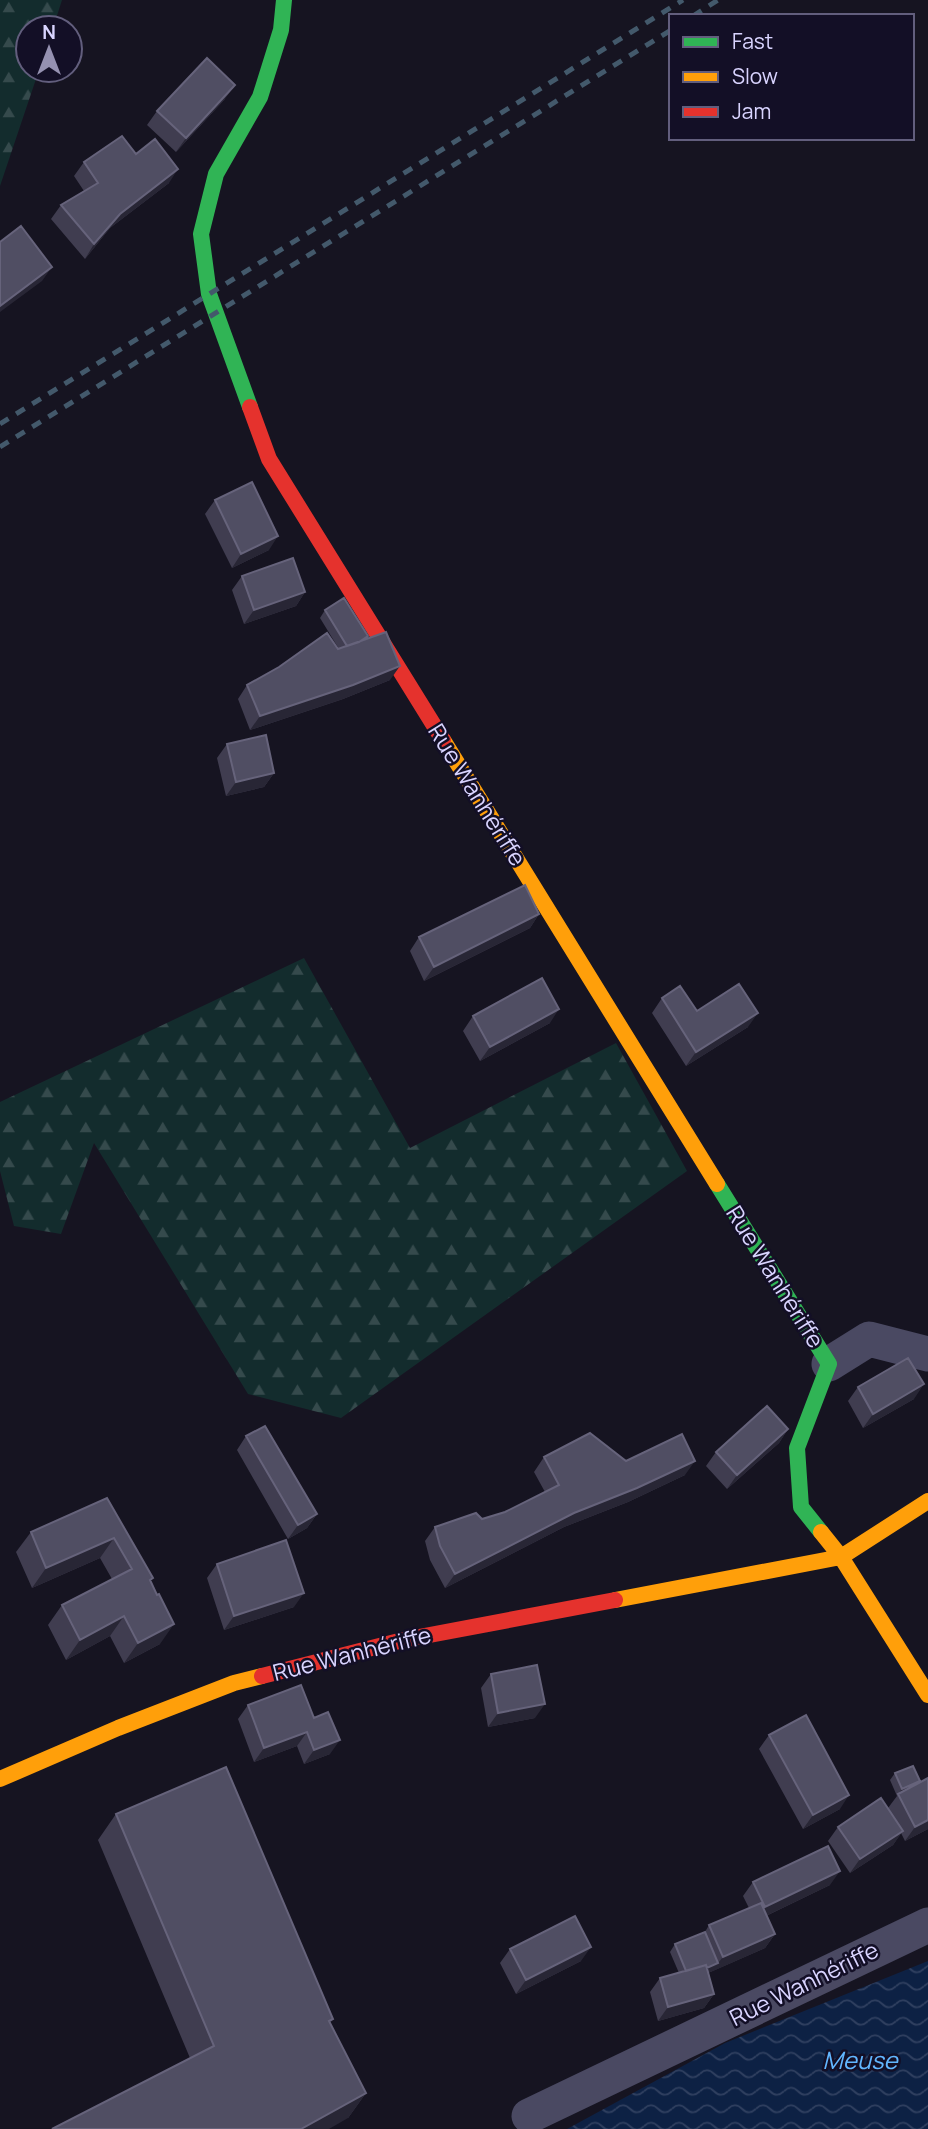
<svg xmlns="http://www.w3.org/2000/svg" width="928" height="2129" font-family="Manrope,sans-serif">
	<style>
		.forest { fill: url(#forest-firs) }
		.water { fill: url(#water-waves) }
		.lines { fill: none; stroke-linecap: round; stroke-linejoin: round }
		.street { stroke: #4a4962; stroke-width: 35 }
		.fast { stroke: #30b455; stroke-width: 16 }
		.slow { stroke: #ff9f0a; stroke-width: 16 }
		.jam { stroke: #e5322d; stroke-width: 16 }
		.rail { stroke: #43596b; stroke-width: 5; stroke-dasharray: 10 9; stroke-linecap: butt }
		.wall { fill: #403d50 }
		.shaded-wall { fill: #282635 }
		.building { fill: #504e63; stroke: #66637b; stroke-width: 2 }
		.labels { text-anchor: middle; stroke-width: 5; stroke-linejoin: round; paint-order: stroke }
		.street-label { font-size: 23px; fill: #d9d4ff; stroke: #130f26 }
		.water-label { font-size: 24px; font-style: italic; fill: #62b6ff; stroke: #130f26 }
	</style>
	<defs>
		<pattern id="forest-firs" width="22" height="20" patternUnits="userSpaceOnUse" patternTransform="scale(1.75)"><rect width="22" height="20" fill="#132c2d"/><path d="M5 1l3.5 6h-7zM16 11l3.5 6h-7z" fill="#354a4c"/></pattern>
		<pattern id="water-waves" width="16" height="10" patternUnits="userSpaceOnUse" patternTransform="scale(1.75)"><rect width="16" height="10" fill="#0d2144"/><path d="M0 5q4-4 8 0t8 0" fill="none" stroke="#304060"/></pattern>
	</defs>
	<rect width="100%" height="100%" fill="#161421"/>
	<!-- forest -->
	<path class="forest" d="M 0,0 L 62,0 L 53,28 L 28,28 L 28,70 L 39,70 L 0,186 Z
		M 304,958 L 410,1148 L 616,1043 L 687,1171 L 341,1418 L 248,1394 L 94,1143 L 61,1234 L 14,1226 L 0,1171 L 0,1102 Z"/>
	<!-- water -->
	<path class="water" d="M 928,1961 L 928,2129 L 567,2129 L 725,2043 Z"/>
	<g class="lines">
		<!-- street -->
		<path class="street" d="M 829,1364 L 869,1339 L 928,1354
			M 529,2116 L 928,1925"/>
		<!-- fast -->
		<path class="fast" d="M 250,407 L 209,294 L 201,234 L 216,174 L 260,97 L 281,30 L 284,0
			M 717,1184 L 829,1364 L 797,1448 L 801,1507 L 821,1532"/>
		<!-- slow -->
		<path class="slow" d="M 443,740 L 717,1184
			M 821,1532 L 841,1557 L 928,1695
			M 615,1600 L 841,1557 L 928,1501
			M 0,1779 L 118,1728 L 234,1683 L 262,1676"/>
		<!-- jam -->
		<path class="jam" d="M 250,407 L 269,459 L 443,740
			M 262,1676 L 403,1640 L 615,1600"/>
		<!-- rail -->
		<path class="rail" d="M 693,16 L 718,0
			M 0,424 L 683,0
			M 0,447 L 671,30"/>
	</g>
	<!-- wall -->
	<path class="wall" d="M 225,99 L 176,152 L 147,125 L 157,111 Z
		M 136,154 L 169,183 L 110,228 L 85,259 L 51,219 L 61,205 L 84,191 L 74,176 L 84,162 Z
		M 215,500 L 269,550 L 232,568 L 205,514 Z
		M 242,576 L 305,592 L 296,606 L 244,624 L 232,590 Z
		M 325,610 L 366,639 L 390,680 L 343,699 L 250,730 L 238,699 L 247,685 L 339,649 L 320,618 Z
		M 227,744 L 274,773 L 264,787 L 226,796 L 217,758 Z
		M 539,914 L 530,928 L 424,981 L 410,951 L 419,937 Z
		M 662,998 L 697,1011 L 748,1027 L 686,1066 L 652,1013 Z
		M 473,1016 L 550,1023 L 480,1061 L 463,1031 Z
		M 858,1387 L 914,1399 L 863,1428 L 848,1401 Z
		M 788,1429 L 779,1443 L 727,1489 L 706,1466 L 716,1452 Z
		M 246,1436 L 317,1514 L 307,1528 L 288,1539 L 237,1450 Z
		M 544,1457 L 626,1461 L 685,1475 L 628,1502 L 564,1527 L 445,1588 L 430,1560 L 425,1541 L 435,1527 L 482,1519 L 505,1512 L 545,1492 L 534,1472 Z
		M 107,1498 L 151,1582 L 160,1644 L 124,1663 L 110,1636 L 66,1660 L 48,1625 L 62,1605 L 112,1579 L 100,1558 L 32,1588 L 16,1552 L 31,1532 Z
		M 217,1564 L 294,1607 L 224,1630 L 207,1578 Z
		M 491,1674 L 535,1718 L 488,1727 L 481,1688 Z
		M 248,1705 L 314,1718 L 330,1754 L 304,1764 L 297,1746 L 254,1762 L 238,1719 Z
		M 769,1735 L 840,1809 L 803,1829 L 759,1749 Z
		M 895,1773 L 919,1783 L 928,1829 L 905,1841 L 901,1833 L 893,1845 L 850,1873 L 828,1841 L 838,1827 L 891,1812 L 888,1808 L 897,1796 L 890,1780 Z
		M 116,1814 L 333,2019 L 330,2023 L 366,2093 L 348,2118 L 190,2058 L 98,1840 Z
		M 753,1882 L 830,1885 L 766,1916 L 775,1934 L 765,1948 L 708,1973 L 714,1994 L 704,2008 L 658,2021 L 650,1992 L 660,1978 L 679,1973 L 670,1952 L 675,1944 L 705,1932 L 709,1925 L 749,1908 L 743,1896 Z
		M 510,1949 L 581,1961 L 516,1994 L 500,1963 Z"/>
	<!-- shaded-wall -->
	<path class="shaded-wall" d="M 235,85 L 225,99 L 176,152 L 186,138 Z
		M 178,169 L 169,183 L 110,228 L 85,259 L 94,244 L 120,214 Z
		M 52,267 L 42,281 L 0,312 L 0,306 Z
		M 278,536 L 269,550 L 232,568 L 241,554 Z
		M 305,592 L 296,606 L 244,624 L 254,610 Z
		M 400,666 L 390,680 L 343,699 L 250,730 L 260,716 Z
		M 274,773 L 264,787 L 226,796 L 236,782 Z
		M 539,914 L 530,928 L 424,981 L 434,967 Z
		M 559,1009 L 550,1023 L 480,1061 L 490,1047 Z
		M 758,1013 L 748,1027 L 686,1066 L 696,1052 Z
		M 924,1384 L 914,1399 L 863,1428 L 873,1414 Z
		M 788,1429 L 779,1443 L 727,1489 L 737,1475 Z
		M 695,1461 L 685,1475 L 628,1502 L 564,1527 L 445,1588 L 455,1574 L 574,1513 Z
		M 317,1514 L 307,1528 L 288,1539 L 298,1525 Z
		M 114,1538 L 100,1558 L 32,1588 L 46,1568 Z
		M 304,1593 L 294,1607 L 224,1630 L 234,1616 Z
		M 124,1616 L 110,1636 L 66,1660 L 80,1640 Z
		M 174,1624 L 160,1644 L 124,1663 L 138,1643 Z
		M 545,1704 L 535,1718 L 488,1727 L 498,1713 Z
		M 307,1732 L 297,1746 L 254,1762 L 264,1748 Z
		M 340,1740 L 330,1754 L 304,1764 L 314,1750 Z
		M 920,1781 L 915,1788 L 898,1794 L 902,1789 Z
		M 849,1795 L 840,1809 L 803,1829 L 813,1815 Z
		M 928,1820 L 928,1829 L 905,1841 L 915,1827 Z
		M 903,1831 L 893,1845 L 850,1873 L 860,1859 Z
		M 840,1871 L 830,1885 L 755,1921 L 765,1907 Z
		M 775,1934 L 765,1948 L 713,1971 L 683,1982 L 688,1975 L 718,1963 L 723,1957 Z
		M 591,1947 L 581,1961 L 516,1994 L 526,1980 Z
		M 714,1994 L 704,2008 L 658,2021 L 668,2007 Z
		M 366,2093 L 348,2118 L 329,2129 L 301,2129 Z"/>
	<!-- building -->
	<path class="building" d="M 207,58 L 235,85 L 186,138 L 157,111 Z
		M 122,136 L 136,154 L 155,139 L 178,169 L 120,214 L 94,244 L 61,205 L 98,183 L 84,162 Z
		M 21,226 L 52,267 L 0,306 L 0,242 Z
		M 252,482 L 278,536 L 241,554 L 215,500 Z
		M 293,558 L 305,592 L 254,610 L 242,576 Z
		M 344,598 L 368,636 L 359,642 L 347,646 L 325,610 Z
		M 386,632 L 400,666 L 353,685 L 260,716 L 247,685 L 279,667 L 327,633 L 338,649 Z
		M 266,735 L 274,773 L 236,782 L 227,744 Z
		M 525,885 L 539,914 L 434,967 L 419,937 Z
		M 542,978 L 559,1009 L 490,1047 L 473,1016 Z
		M 739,984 L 758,1013 L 696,1052 L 662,998 L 680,986 L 697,1011 Z
		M 908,1358 L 924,1384 L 873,1414 L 858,1387 Z
		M 767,1406 L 788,1429 L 737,1475 L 716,1452 Z
		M 265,1426 L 317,1514 L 298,1525 L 246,1436 Z
		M 590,1433 L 626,1461 L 682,1434 L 695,1461 L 637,1488 L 574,1513 L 455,1574 L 440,1546 L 435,1527 L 476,1513 L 482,1519 L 505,1512 L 559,1485 L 544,1457 Z
		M 107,1498 L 153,1578 L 150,1580 L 157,1595 L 159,1594 L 174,1624 L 138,1643 L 124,1616 L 80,1640 L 62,1605 L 132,1569 L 114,1538 L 46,1568 L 31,1532 Z
		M 286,1540 L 304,1593 L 234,1616 L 217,1564 Z
		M 537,1665 L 545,1704 L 498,1713 L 491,1674 Z
		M 301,1685 L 314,1718 L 328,1712 L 340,1740 L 314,1750 L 307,1732 L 264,1748 L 248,1705 Z
		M 806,1715 L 849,1795 L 813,1815 L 769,1735 Z
		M 913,1766 L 920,1781 L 902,1789 L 895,1773 Z
		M 226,1767 L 333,2019 L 329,2021 L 366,2093 L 301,2129 L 52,2129 L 214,2046 L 116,1814 Z
		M 928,1778 L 928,1820 L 915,1827 L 898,1794 Z
		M 881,1798 L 903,1831 L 860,1859 L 838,1827 Z
		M 828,1846 L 840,1871 L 765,1907 L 753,1882 Z
		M 761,1903 L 775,1934 L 723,1957 L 709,1925 Z
		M 575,1916 L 591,1947 L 526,1980 L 510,1949 Z
		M 705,1932 L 718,1963 L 707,1968 L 706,1965 L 686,1971 L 675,1944 Z
		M 706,1965 L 714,1994 L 668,2007 L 660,1978 Z"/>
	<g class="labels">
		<!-- street labels -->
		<g class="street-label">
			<text transform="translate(477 795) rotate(58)" y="8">Rue Wanhériffe</text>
			<text transform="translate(775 1277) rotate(58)" y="8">Rue Wanhériffe</text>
			<text transform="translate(352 1654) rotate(-14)" y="8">Rue Wanhériffe</text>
			<text transform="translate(804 1984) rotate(-26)" y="8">Rue Wanhériffe</text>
		</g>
		<!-- water labels -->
		<g class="water-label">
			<text x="860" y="2069">Meuse</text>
		</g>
	</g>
	<!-- legend -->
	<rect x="669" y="14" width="245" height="126" fill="#130f26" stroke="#625e7d" stroke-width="2"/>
	<rect x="683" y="37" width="35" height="10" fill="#30b455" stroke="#625e7d" stroke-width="2"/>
	<text x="732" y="49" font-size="21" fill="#d9d4ff">Fast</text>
	<rect x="683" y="72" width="35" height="10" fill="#ff9f0a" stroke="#625e7d" stroke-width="2"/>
	<text x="732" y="84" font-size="21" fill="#d9d4ff">Slow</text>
	<rect x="683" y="107" width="35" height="10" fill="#e5322d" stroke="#625e7d" stroke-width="2"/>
	<text x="732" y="119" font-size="21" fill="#d9d4ff">Jam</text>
	<!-- north arrow -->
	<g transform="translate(49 49)"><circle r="33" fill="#130f26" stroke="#625e7d" stroke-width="2"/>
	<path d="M0-5L12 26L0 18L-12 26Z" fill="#9591b1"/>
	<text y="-10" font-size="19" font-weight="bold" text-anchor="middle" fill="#d9d4ff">N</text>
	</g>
</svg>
